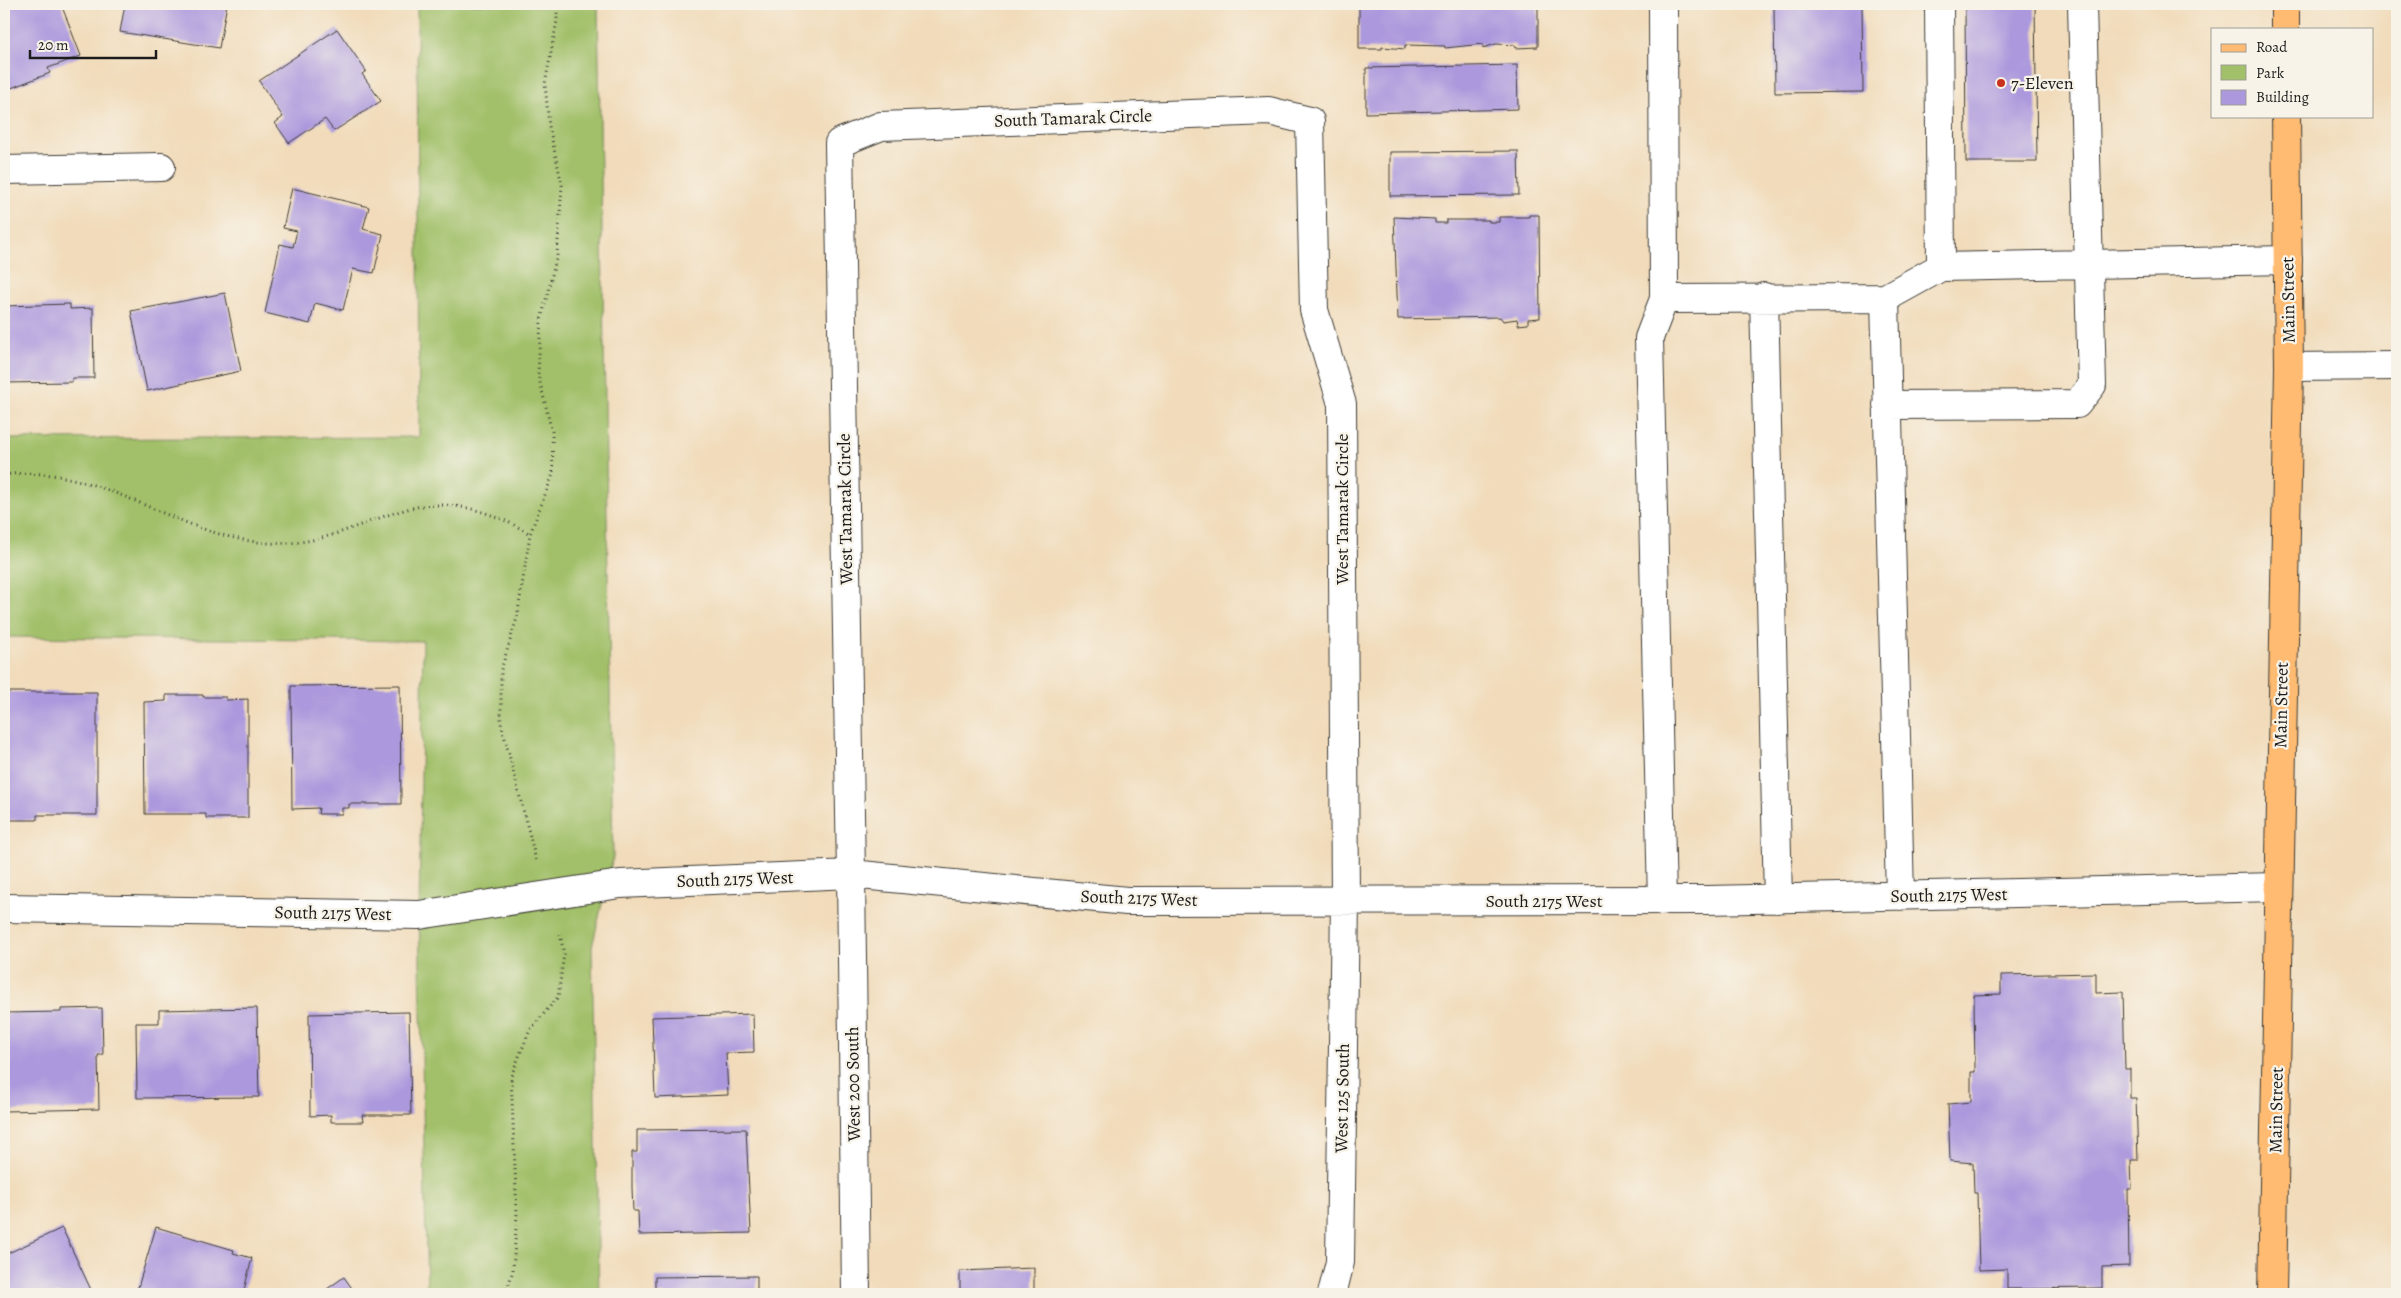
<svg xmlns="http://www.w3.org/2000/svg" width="2401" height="1298" font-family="Alegreya,serif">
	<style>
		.green { fill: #a1c069; stroke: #5e6e42 }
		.building { fill: #ab98dd }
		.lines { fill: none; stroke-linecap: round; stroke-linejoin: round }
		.minor-casing { stroke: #3c3934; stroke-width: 30 }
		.major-casing { stroke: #3c3934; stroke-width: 30 }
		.path { stroke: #3c3934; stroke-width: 3; stroke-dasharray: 1 4; stroke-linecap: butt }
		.minor { stroke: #fff; stroke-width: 28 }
		.major { stroke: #ffbb71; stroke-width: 28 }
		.poi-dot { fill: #c8321e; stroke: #f7f3e8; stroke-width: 2 }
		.labels { text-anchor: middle; stroke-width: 4.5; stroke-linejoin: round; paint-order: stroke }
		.poi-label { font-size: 18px; fill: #1c1c1c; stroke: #f7f3e8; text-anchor: start }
		.street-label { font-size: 18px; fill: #1c1c1c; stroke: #f7f3e8 }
	</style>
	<rect width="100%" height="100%" fill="#f7f3e8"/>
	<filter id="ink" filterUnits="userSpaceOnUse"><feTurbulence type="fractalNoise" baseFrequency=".02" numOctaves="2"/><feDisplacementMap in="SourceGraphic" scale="10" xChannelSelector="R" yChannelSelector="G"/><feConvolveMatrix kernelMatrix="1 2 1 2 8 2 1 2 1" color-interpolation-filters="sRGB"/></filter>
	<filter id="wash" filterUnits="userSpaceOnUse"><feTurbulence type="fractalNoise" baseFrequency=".0096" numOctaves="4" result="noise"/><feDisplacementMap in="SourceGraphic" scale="20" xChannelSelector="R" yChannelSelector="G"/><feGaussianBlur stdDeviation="1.12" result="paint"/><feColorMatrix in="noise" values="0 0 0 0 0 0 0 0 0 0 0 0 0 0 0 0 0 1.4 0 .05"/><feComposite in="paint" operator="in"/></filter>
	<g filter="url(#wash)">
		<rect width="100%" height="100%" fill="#f1dbba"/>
		<!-- green -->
		<path class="green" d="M 417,4 L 598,4 L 613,857 L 592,947 L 599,1294 L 427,1294 L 419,915 L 423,641 L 4,637 L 4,439 L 419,437 Z"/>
		<g id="blocks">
			<!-- building -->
			<path class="building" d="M 4,4 L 61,4 L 81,56 L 48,68 L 50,73 L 6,90 L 4,85 Z
				M 125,4 L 227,4 L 219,48 L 120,32 Z
				M 1359,4 L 1538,4 L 1538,47 L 1516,48 L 1515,45 L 1496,44 L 1483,48 L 1483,44 L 1445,48 L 1445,46 L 1405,45 L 1405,49 L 1382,47 L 1382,49 L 1359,49 Z
				M 1774,4 L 1862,4 L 1863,92 L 1775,93 Z
				M 1965,4 L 2035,4 L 2037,162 L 1966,162 Z
				M 337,29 L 366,71 L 362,74 L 381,101 L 334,131 L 325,119 L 289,143 L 275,123 L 283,117 L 259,81 Z
				M 1517,65 L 1518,109 L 1366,113 L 1366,68 Z
				M 1518,151 L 1519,195 L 1390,196 L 1390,152 Z
				M 292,188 L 369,207 L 363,229 L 383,234 L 374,273 L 353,269 L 343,310 L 315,303 L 310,324 L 265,313 L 280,244 L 293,247 L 297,231 L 283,228 Z
				M 1529,215 L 1539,215 L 1540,318 L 1528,319 L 1528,324 L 1518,325 L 1517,319 L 1503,321 L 1500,317 L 1398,319 L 1394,217 L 1435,219 L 1435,223 L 1446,223 L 1446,220 L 1489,220 L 1489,222 L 1499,222 L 1499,217 L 1529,217 Z
				M 225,293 L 241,371 L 147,391 L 131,311 Z
				M 70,304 L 70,309 L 93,308 L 94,378 L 72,378 L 72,382 L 4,383 L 4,306 Z
				M 400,685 L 401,804 L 349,804 L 349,808 L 342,808 L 342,814 L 318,814 L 319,808 L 292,809 L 291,686 Z
				M 4,692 L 97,692 L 97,815 L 37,815 L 37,820 L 4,820 Z
				M 166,695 L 203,695 L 203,697 L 226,697 L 226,700 L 248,699 L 248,818 L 206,818 L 206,814 L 145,814 L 144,702 L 166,701 Z
				M 2096,973 L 2096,993 L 2123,992 L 2125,1069 L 2130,1069 L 2130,1098 L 2136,1098 L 2138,1160 L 2131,1160 L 2132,1189 L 2128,1189 L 2129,1266 L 2102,1267 L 2102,1288 L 2007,1289 L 2007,1269 L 1979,1270 L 1977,1193 L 1974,1193 L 1973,1163 L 1950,1161 L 1948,1104 L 1971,1102 L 1971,1072 L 1975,1072 L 1974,995 L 2001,994 L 2001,975 Z
				M 102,1008 L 103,1055 L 98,1055 L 99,1109 L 4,1111 L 4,1013 L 61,1012 L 61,1009 Z
				M 257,1008 L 259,1097 L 137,1098 L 136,1023 L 159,1023 L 159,1010 Z
				M 409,1012 L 411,1115 L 362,1115 L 363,1122 L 331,1122 L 331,1115 L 310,1116 L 309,1014 Z
				M 753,1014 L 754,1052 L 726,1053 L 728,1095 L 655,1098 L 652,1017 Z
				M 746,1129 L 751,1233 L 639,1235 L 638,1211 L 633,1211 L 632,1188 L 632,1152 L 637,1152 L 637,1130 Z
				M 156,1227 L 234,1250 L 233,1253 L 252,1258 L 243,1294 L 136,1294 Z
				M 62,1228 L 93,1294 L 11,1294 L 4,1279 L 4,1255 Z
				M 1034,1268 L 1034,1294 L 960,1294 L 960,1271 Z
				M 757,1276 L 757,1294 L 655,1294 L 655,1277 Z
				M 344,1277 L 356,1294 L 320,1294 Z"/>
		</g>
	</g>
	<g filter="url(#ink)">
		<use href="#blocks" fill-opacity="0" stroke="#3c3934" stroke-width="1"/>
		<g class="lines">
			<!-- minor casing -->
			<g class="minor-casing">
				<path id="minor" d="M 1939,4 L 1941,267 L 2288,260
					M 4,170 L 161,167
					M 1764,297 L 1778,899
					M 1885,298 L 1900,896
					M 1664,299 L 1885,298 L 1941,267
					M 2289,367 L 2397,366
					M 1887,405 L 2077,404 L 2092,385 L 2082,4
					M 1662,901 L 1649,338 L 1664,299 L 1663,4
					M 4,908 L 419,915 L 620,884 L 851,874 L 1127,901 L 1707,900 L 2278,887
					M 856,1294 L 851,874 L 839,143 L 881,126 L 1269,111 L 1310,121 L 1314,310 L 1342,404 L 1345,900 L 1340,1262 L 1332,1294"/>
			</g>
			<!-- major casing -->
			<g class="major-casing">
				<path id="major" d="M 2285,4 L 2285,29
					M 2272,1294 L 2289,367 L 2286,116"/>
			</g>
			<!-- path -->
			<path class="path" d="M 4,475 C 99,461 176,538 269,543 C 323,546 355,524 404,510 C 447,497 493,511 530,534
				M 536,860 L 501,723 L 501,670 L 517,618 L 530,534 L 553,474 L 552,432 L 538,374 L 541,320 L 557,255 L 562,185 L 549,126 L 545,84 L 557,21 L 557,4
				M 506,1294 L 513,1270 L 517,1214 L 511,1076 L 530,1030 L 558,997 L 564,954 L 560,934"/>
			<!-- minor -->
			<use href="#minor" class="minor"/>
			<!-- major -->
			<use href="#major" class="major"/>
		</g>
	</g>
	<!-- markers -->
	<circle class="poi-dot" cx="2001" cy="83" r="5"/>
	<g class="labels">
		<!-- poi labels -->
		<g class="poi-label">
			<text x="2011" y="89">7-Eleven</text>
		</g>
		<!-- street labels -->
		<g class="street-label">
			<text transform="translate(1073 118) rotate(-2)" y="6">South Tamarak Circle</text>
			<text transform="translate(2288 300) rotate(-91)" y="6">Main Street</text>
			<text transform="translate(845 509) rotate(-91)" y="6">West Tamarak Circle</text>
			<text transform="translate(1342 509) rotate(-90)" y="6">West Tamarak Circle</text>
			<text transform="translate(2281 705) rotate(-89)" y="6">Main Street</text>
			<text transform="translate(735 879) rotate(-2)" y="6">South 2175 West</text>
			<text transform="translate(1949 895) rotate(-1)" y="6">South 2175 West</text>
			<text transform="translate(1139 898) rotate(2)" y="6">South 2175 West</text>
			<text x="1544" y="907">South 2175 West</text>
			<text transform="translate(333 913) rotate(1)" y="6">South 2175 West</text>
			<text transform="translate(853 1084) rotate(-91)" y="6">West 200 South</text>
			<text transform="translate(1342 1098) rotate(-89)" y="6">West 125 South</text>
			<text transform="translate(2276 1110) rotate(-89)" y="6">Main Street</text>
		</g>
	</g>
	<!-- margin -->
	<rect width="2401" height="1298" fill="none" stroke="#f7f3e8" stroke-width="20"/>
	<!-- legend -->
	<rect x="2211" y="28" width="162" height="90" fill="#f7f3e8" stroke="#9f9d96"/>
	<rect x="2221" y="44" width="25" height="8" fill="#ffbb71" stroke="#9f9d96"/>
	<text x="2256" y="52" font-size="15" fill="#1c1c1c">Road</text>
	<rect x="2221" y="65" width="25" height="15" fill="#a1c069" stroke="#9f9d96"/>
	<text x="2256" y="78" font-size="15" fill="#1c1c1c">Park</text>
	<rect x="2221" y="90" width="25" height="15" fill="#ab98dd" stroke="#9f9d96"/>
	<text x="2256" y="102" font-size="15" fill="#1c1c1c">Building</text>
	<!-- scale -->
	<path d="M30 50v8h126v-8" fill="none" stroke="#1c1c1c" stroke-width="2.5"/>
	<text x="38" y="50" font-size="15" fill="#1c1c1c" stroke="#f7f3e8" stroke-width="4" paint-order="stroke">20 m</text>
</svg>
